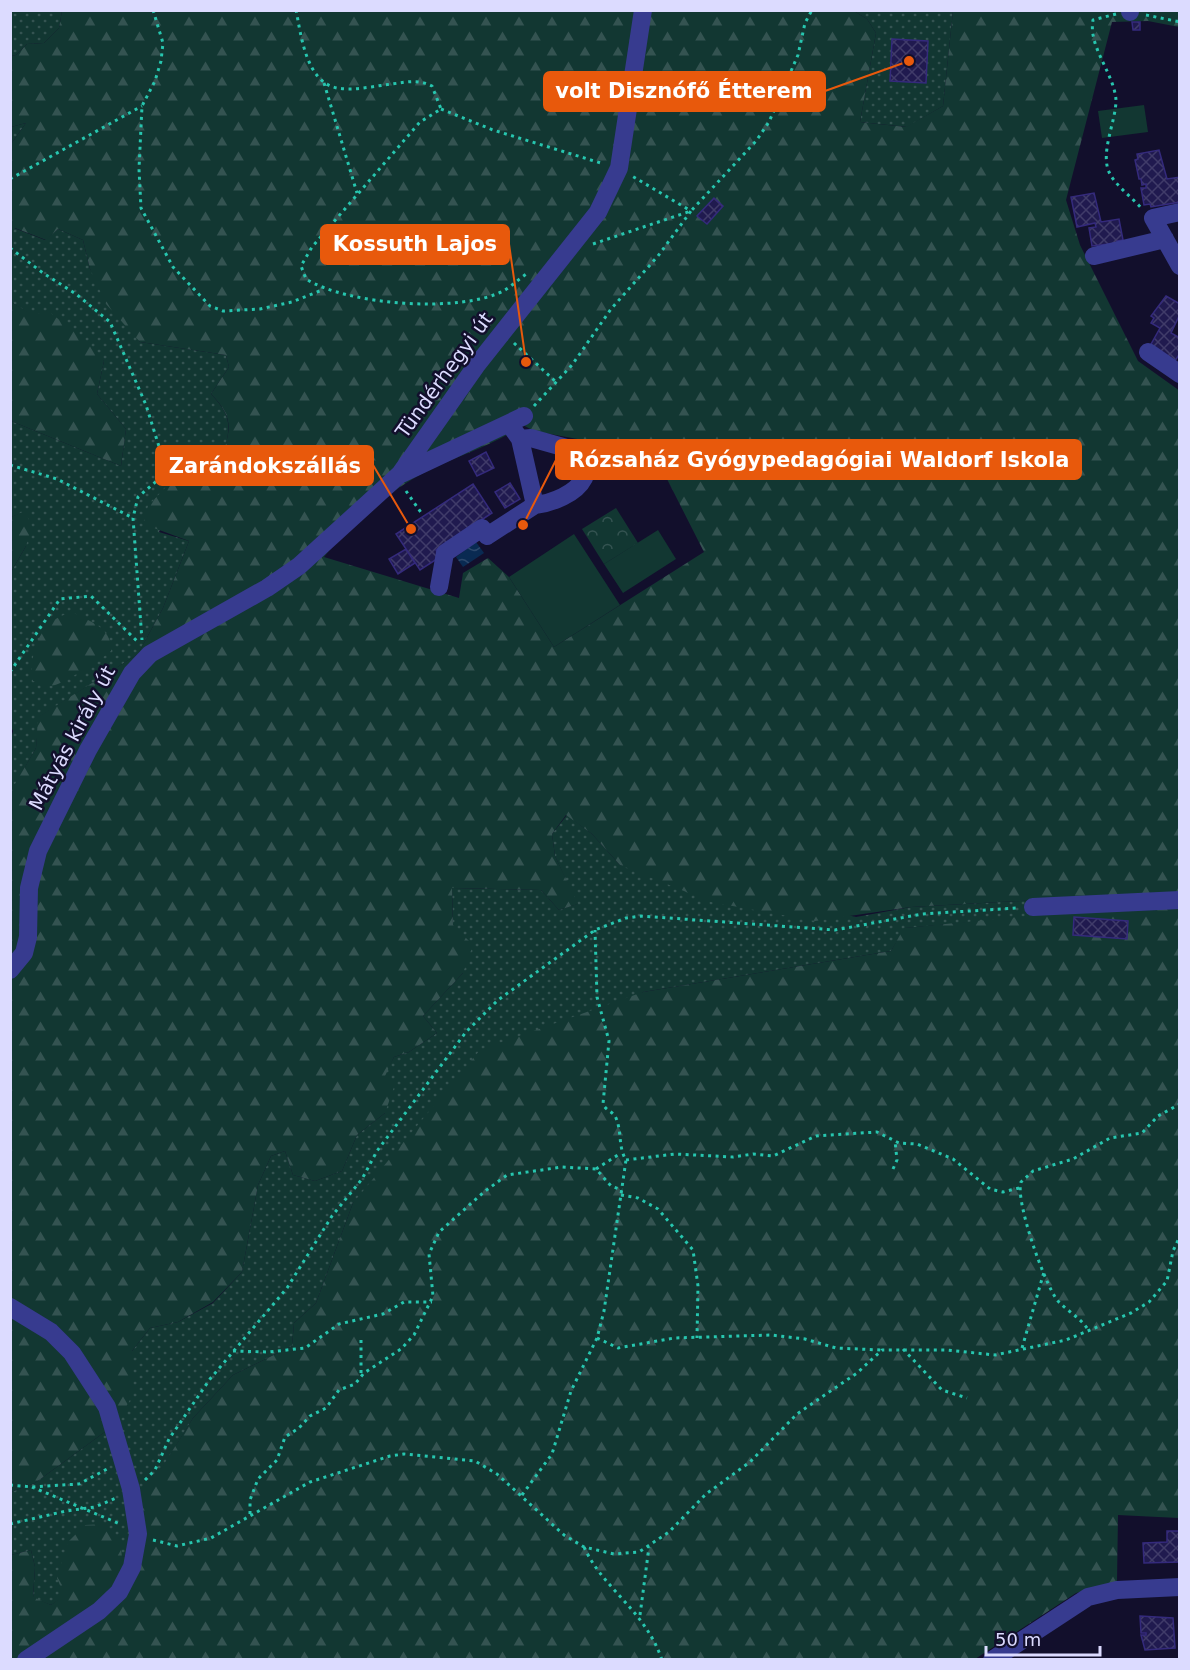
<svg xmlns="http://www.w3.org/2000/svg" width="1190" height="1670" font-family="'DejaVu Sans',sans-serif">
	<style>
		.grass { fill: url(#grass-dots) }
		.forest { fill: url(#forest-firs); fill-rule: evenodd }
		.park { fill: url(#park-crowns) }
		.pitch { fill: #123732 }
		.water { fill: url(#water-waves) }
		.building { fill: url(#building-cross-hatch); stroke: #342a7c; stroke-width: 1.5 }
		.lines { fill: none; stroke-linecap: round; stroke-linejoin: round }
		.path { stroke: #27c6af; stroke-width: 3; stroke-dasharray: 3 4.5; stroke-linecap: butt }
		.minor { stroke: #373b8f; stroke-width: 18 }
		.labels { text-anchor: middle; stroke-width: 5; stroke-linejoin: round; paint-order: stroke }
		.street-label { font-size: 20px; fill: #dcdbff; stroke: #120f2c }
		.leader { fill: none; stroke: #e8590c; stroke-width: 2 }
		.callout-dot { fill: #e8590c; stroke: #120f2c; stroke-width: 2 }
		.callout { fill: #e8590c; stroke: #e8590c; stroke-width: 2 }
		.callout-label { font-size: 21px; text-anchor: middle; font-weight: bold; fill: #fff }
	</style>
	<defs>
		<pattern id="grass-dots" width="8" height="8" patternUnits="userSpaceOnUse" patternTransform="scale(1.5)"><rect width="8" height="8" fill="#123732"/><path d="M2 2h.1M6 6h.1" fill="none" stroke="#345351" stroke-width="1.8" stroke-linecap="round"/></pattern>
		<pattern id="forest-firs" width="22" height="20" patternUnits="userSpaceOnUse" patternTransform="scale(1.5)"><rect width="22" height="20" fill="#123732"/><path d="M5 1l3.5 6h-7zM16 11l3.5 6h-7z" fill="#345351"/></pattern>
		<pattern id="park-crowns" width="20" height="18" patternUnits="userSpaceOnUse" patternTransform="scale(1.5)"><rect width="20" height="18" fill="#123732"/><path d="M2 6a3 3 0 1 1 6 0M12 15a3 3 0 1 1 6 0" fill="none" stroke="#345351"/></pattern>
		<pattern id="water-waves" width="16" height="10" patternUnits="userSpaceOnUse" patternTransform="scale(1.5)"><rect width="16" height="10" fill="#092a52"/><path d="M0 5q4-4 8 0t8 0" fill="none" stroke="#2c486c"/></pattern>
		<pattern id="building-cross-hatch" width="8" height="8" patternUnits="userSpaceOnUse" patternTransform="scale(1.5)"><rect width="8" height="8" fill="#201a4f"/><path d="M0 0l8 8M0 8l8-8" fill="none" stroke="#403b69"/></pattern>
	</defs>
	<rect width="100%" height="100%" fill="#120f2c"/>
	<!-- grass -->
	<path class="grass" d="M 11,11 L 62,11 L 59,28 L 44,43 L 27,44 L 16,55 L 11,56 Z
		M 854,11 L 953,11 L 943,106 L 907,127 L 860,122 L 876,33 L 867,19 Z
		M 26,123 L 11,144 L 11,127 Z
		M 14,228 L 45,240 L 58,229 L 83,240 L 90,269 L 140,342 L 226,355 L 229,367 L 211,394 C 233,417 230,426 224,455 L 192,459 L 159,532 L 189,541 L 163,608 L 138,654 L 39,717 L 36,748 L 15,785 L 11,783 L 11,739 L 13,731 L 11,727 L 11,572 L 26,546 L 25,512 L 11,517 L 11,421 L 121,466 L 126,429 L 97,394 L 104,361 L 11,302 L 11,234 Z
		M 567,815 L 592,834 L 620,865 L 856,917 L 911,907 L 1038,900 L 1039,916 L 905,928 L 891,951 L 643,992 L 353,1203 L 316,1303 L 294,1323 L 292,1346 L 233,1375 L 193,1418 L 161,1470 L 138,1492 L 129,1556 L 122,1557 L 51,1605 L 33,1598 L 35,1567 L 31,1550 L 11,1555 L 11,1492 L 35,1483 L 117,1423 L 132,1351 L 150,1328 L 178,1322 L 213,1303 L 242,1272 L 258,1185 L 271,1156 L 285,1151 L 293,1175 L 315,1181 L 342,1171 L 357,1135 L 385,1113 L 384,1076 L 394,1057 L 409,1052 L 437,1033 L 423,1016 L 463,973 L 453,925 L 452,888 L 541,890 L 559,910 L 577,904 L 555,856 L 552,834 Z"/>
	<!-- forest -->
	<path class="forest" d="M 62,11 L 854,11 L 867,19 L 876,33 L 860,122 L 906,127 L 943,106 L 953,11 L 1179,11 L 1179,27 L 1148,21 L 1112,22 L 1066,200 L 1080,245 L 1138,361 L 1180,391 L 1179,1518 L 1118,1515 L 1117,1582 L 1076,1593 L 975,1659 L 11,1659 L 11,1555 L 31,1550 L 35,1567 L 33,1597 L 51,1605 L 64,1595 L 57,1578 L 68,1542 L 85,1525 L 105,1524 L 120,1541 L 122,1557 L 129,1556 L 137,1492 L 161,1469 L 193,1418 L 233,1375 L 292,1346 L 294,1323 L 316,1303 L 353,1203 L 480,1050 L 643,992 L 891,951 L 904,928 L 1039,915 L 1038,900 L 911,907 L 815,921 L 711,902 L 620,865 L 592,834 L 566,815 L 552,834 L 555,856 L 578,904 L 559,910 L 541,890 L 452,888 L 453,925 L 473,945 L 463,973 L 423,1016 L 437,1033 L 409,1052 L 394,1057 L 385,1076 L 394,1087 L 385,1113 L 357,1135 L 342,1171 L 315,1181 L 293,1175 L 285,1151 L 271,1156 L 258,1185 L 242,1272 L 213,1302 L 178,1322 L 150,1328 L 132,1351 L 131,1398 L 117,1423 L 35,1483 L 11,1492 L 11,783 L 15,784 L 36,748 L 38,717 L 138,654 L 163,608 L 189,541 L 143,524 L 148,506 L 192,459 L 223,455 C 231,426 233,417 211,394 L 229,367 L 226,355 L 140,342 L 106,304 L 90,269 L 83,240 L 58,229 L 46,240 L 15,228 L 11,234 L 11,144 L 26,123 L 11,127 L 11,56 L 16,55 L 27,44 L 44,43 L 59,28 ZM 523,425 L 534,431 L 583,440 L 647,463 L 654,480 L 667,479 L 704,552 L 554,647 L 509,577 L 488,558 L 463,573 L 459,598 L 324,557 C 349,525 390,490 427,471 C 459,455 494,445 523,425 Z
		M 11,302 L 33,315 L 48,311 L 84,339 L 104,361 L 97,394 L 126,429 L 121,466 L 11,421 Z
		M 25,511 L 32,527 L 26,546 L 11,572 L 11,517 Z
		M 74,613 C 90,622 112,627 111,651 C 103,658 63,684 52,686 C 47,686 39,682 33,681 C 28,653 42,615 74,613 Z"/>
	<!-- park -->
	<path class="park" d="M 616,508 L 638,543 L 604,564 L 582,529 Z"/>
	<!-- pitch -->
	<path class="pitch" d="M 1144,105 L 1148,132 L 1102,138 L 1098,111 Z
		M 658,530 L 676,559 L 623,593 L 604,564 Z
		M 574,534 L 620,605 L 554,647 L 509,577 Z"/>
	<!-- water -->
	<path class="water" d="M 476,542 L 484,553 L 463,567 L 456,557 Z"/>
	<!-- building -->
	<path class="building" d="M 1132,22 L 1140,22 L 1140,30 L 1133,30 Z
		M 892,39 L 928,41 L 926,83 L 890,81 Z
		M 1159,150 L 1167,179 L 1180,177 L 1180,202 L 1151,207 L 1150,204 L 1144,205 L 1141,188 L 1146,188 L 1146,184 L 1142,185 L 1141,179 L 1139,179 L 1135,160 L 1138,159 L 1137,154 Z
		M 1094,193 L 1101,222 L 1119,219 L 1123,240 L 1117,241 L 1118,243 L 1092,246 L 1089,228 L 1096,227 L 1095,223 L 1077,227 L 1071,197 Z
		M 714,198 L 723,206 L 707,224 L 697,216 Z
		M 1166,296 L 1180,304 L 1180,314 L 1171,333 L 1180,338 L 1180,353 L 1175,361 L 1150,346 L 1160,328 L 1151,323 L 1154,318 L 1151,316 Z
		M 486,452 L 494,468 L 477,476 L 469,461 Z
		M 510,483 L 520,499 L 505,508 L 495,492 Z
		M 473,484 L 492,513 L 436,550 L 440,557 L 420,570 L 396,534 Z
		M 406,549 L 415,563 L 398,574 L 389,559 Z
		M 1074,917 L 1128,921 L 1127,939 L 1073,935 Z
		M 1167,1531 L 1180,1531 L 1180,1562 L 1144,1563 L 1143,1543 L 1167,1542 Z
		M 1140,1616 L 1173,1618 L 1175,1648 L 1145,1650 L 1141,1635 L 1146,1635 L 1146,1633 L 1141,1633 Z"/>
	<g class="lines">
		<!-- path -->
		<path class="path" d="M 153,10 L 163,43 L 161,61 L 155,81 L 142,106 L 139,169 L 141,208 L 173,267 L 210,306 L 223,311 L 260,309 L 292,302 L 322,290
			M 296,10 C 301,35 306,82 337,88 C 354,91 374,86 392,84 C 407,82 418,79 432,86 L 441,109 L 420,122 L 312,247 L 301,266 L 306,279 C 347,305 462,314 505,290 C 513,285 520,278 528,273
			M 1116,14 L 1093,20 C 1088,47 1114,73 1116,100 C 1116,122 1099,154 1110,174 C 1117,187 1133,198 1142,209
			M 1146,15 L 1180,22
			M 324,83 L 357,193
			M 441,109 L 493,130 L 604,164
			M 10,179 L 142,106
			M 593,244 L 691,211 L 756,141 L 769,122 L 798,55 L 805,23 L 812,10
			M 10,248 L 43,273 L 76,294 L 110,322 L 146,405 L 167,472 L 138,497 L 133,518 L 142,640
			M 514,343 L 556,382
			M 534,406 L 572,365 L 611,309 L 658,256 L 691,211 L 632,176
			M 10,465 L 57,479 L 133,518
			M 406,491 L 422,514
			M 10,672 L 60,599 L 91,596 L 138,642
			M 626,1160 L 675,1154 L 733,1157 L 753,1154 L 773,1156 L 816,1136 L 877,1132 L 899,1143 L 917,1144 L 953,1159 L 990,1189 L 1003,1192 L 1019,1188
			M 596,1169 L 621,1153
			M 893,1169 L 897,1160 L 895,1141
			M 621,1195 L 638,1198 L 658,1209 L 693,1250 L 698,1286 L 697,1338
			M 1087,1328 C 1079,1317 1066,1310 1057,1300 C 1044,1282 1015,1201 1021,1182 L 1033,1171 L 1073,1159 L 1110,1138 L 1142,1133 L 1158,1116 L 1180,1104
			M 597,1338 L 618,1348 L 674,1338 L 771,1335 L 805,1339 L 836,1348 L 881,1350
			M 361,1340 L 361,1375
			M 1022,1348 L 1044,1272
			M 903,1349 L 942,1390 L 967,1398
			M 233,1351 L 269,1352 L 305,1348 L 339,1324 L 383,1314 L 404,1302 L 432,1302
			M 145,1480 L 155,1470 L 169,1439 L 210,1379 L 287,1288 L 332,1216 L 362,1179 L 377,1151 L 466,1032 L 498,1000 L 595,930 L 626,918 L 641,916 L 835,930 L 922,914 L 1017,908
			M 10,1485 L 32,1487 L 79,1484 L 109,1468
			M 32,1487 L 120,1524
			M 522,1495 L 552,1454 L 571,1391 L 597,1338 L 604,1311 L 626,1160 C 618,1147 622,1132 616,1118 C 613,1111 606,1111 603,1104 L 609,1041 L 597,997 L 595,930
			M 250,1514 L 250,1500 L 258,1479 L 277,1460 L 285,1437 L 299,1428 L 310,1416 L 326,1408 L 339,1390 L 355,1384 L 364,1373 L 401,1349 L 414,1335 L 433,1296 L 429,1254 L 439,1232 L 484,1192 L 507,1175 L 562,1167 L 596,1169 L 611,1186 L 622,1190
			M 10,1524 L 66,1511 L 95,1507 L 116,1498
			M 153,1540 L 177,1546 L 211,1538 L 310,1482 L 390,1456 L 404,1454 L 475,1461 L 497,1474 L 564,1535 L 584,1547 L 614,1554 L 639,1552 L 669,1532 L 706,1494 L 750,1462 L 797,1414 L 857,1373 L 882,1350 L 946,1350 L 995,1355 L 1066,1340 L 1131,1313 L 1149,1302 L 1167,1281 L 1173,1251 L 1180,1236
			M 584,1547 C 603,1589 645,1610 662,1660
			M 640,1615 L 649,1547"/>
		<!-- minor -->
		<path class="minor" d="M 1130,12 L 1130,10
			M 1180,212 L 1153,218 L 1180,266
			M 1094,256 L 1165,239
			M 1148,352 L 1180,374
			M 520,439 L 531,438 L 577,451 L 586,463 C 585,467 586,474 584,478 C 576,494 552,503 535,505
			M 401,474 L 524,416
			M 439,587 L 445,553 L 482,528 L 487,536 L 535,505 L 520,439 L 510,425
			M 1033,907 L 1180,900
			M 10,970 L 24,953 L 28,937 L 29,888 L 38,851 L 88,750 L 132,673 L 150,654 L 267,588 L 299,566 L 400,474 L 476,366 L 598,212 L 619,168 L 643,10
			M 10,1307 L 51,1332 L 72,1353 L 107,1407 L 131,1489 L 138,1534 L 132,1567 L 119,1592 L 99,1611 L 26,1660
			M 992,1660 L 1088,1597 L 1117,1590 L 1180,1587"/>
	</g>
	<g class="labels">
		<!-- street labels -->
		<g class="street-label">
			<text transform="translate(444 375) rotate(-54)" y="7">Tündérhegyi út</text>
			<text transform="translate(72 738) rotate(-62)" y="7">Mátyás király út</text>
		</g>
	</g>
	<!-- callouts -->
	<path class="leader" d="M909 61L825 91M526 362L509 244M523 525L556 460M411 529L373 465"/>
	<g class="callout-dot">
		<circle cx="909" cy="61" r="6"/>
		<circle cx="526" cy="362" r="6"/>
		<circle cx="523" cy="525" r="6"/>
		<circle cx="411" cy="529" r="6"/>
	</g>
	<g class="callout">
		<rect x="544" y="72" width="281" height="39" rx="6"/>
		<rect x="321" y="225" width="188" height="39" rx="6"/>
		<rect x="556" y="440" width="525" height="39" rx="6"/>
		<rect x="156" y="446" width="217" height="39" rx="6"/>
	</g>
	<g class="callout-label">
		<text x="684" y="98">volt Disznófő Étterem</text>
		<text x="415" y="251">Kossuth Lajos</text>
		<text x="819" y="467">Rózsaház Gyógypedagógiai Waldorf Iskola</text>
		<text x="265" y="473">Zarándokszállás</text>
	</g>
	<!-- border -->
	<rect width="1190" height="1670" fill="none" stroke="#dcdbff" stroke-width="24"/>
	<!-- scale -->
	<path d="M986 1646v9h114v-9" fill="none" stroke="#dcdbff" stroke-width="3"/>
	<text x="995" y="1646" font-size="18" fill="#dcdbff" stroke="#120f2c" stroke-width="4.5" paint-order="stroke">50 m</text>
</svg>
